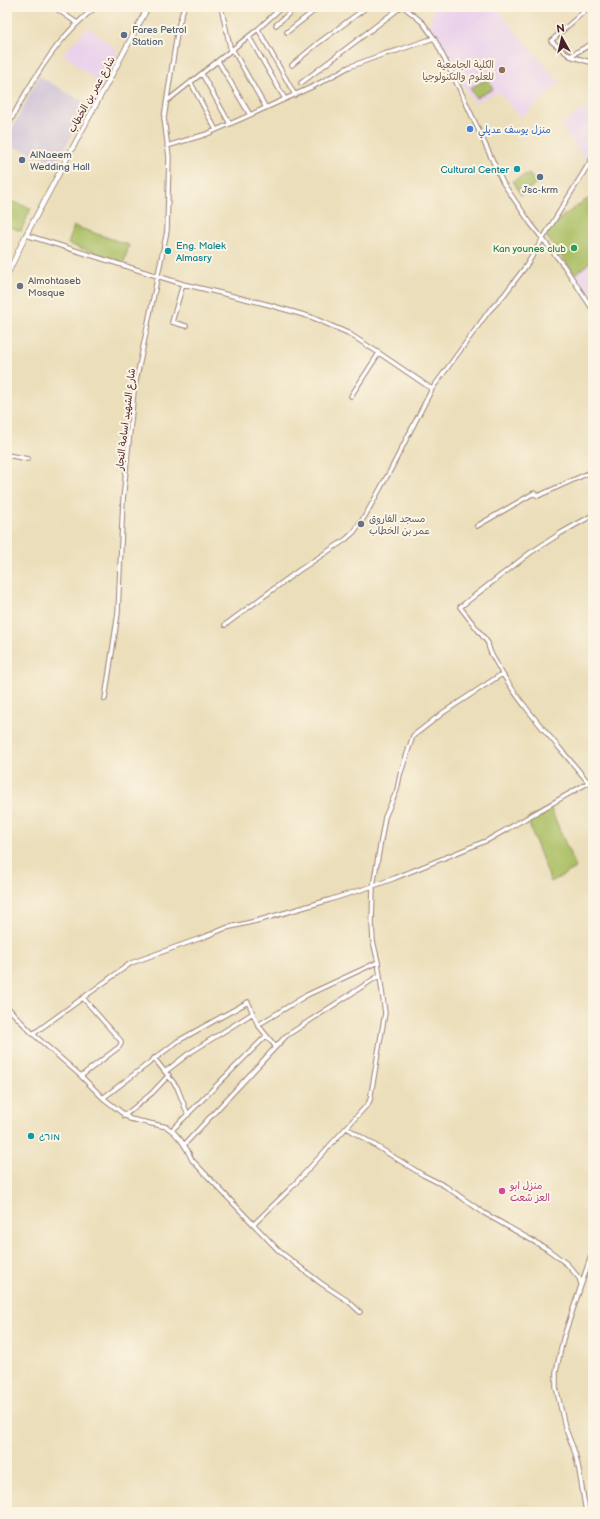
<svg xmlns="http://www.w3.org/2000/svg" width="600" height="1519" font-family="'Balsamiq Sans','Playpen Sans Arabic','Playpen Sans Hebrew',sans-serif">
	<style>
		.built { fill: #ead1ec }
		.industrial { fill: #cabfd6 }
		.green { fill: #a9be62; stroke: #7a6e46 }
		.lines { fill: none; stroke-linecap: round; stroke-linejoin: round }
		.minor-casing { stroke: #9a7e72; stroke-width: 5.5 }
		.major-casing { stroke: #9a7e72; stroke-width: 6 }
		.minor { stroke: #fff; stroke-width: 3.5 }
		.major { stroke: #fff; stroke-width: 4.5 }
		.service-dot { fill: #5c6f8a; stroke: #fcf5e5; stroke-width: 1.5 }
		.education-dot { fill: #8d6e63; stroke: #fcf5e5; stroke-width: 1.5 }
		.shop-dot { fill: #3f7fe0; stroke: #fcf5e5; stroke-width: 1.5 }
		.culture-dot { fill: #0f9aa8; stroke: #fcf5e5; stroke-width: 1.5 }
		.leisure-dot { fill: #2e9e5b; stroke: #fcf5e5; stroke-width: 1.5 }
		.worship-dot { fill: #6b7280; stroke: #fcf5e5; stroke-width: 1.5 }
		.hotel-dot { fill: #d1479c; stroke: #fcf5e5; stroke-width: 1.5 }
		.labels { text-anchor: middle; stroke-width: 4; stroke-linejoin: round; paint-order: stroke }
		.service-label { font-size: 10px; fill: #4e5e75; stroke: #fcf5e5; text-anchor: start }
		.education-label { font-size: 10px; fill: #785e54; stroke: #fcf5e5; text-anchor: end }
		.street-label { font-size: 10px; fill: #4a1f2b; stroke: #fcf5e5 }
		.shop-label { font-size: 10px; fill: #366cbe; stroke: #fcf5e5; text-anchor: start }
		.culture-label { font-size: 10px; fill: #0d838f; stroke: #fcf5e5; text-anchor: start }
		.leisure-label { font-size: 10px; fill: #27864d; stroke: #fcf5e5; text-anchor: end }
		.worship-label { font-size: 10px; fill: #5b616d; stroke: #fcf5e5; text-anchor: start }
		.hotel-label { font-size: 10px; fill: #b23c85; stroke: #fcf5e5; text-anchor: start }
	</style>
	<rect width="100%" height="100%" fill="#fcf5e5"/>
	<filter id="ink" filterUnits="userSpaceOnUse"><feTurbulence type="fractalNoise" baseFrequency=".025" numOctaves="2"/><feDisplacementMap in="SourceGraphic" scale="8" xChannelSelector="R" yChannelSelector="G"/><feConvolveMatrix kernelMatrix="1 2 1 2 8 2 1 2 1" color-interpolation-filters="sRGB"/></filter>
	<filter id="wash" filterUnits="userSpaceOnUse"><feTurbulence type="fractalNoise" baseFrequency=".012" numOctaves="4" result="noise"/><feDisplacementMap in="SourceGraphic" scale="16" xChannelSelector="R" yChannelSelector="G"/><feGaussianBlur stdDeviation="0.9" result="paint"/><feColorMatrix in="noise" values="0 0 0 0 0 0 0 0 0 0 0 0 0 0 0 0 0 1.4 0 .05"/><feComposite in="paint" operator="in"/></filter>
	<g filter="url(#wash)">
		<rect width="100%" height="100%" fill="#ebdeba"/>
		<!-- built -->
		<path class="built" d="M 434,7 L 497,7 L 512,27 L 536,55 L 537,57 L 560,82 L 521,117 L 498,92 L 476,102 L 473,101 L 429,27 Z
			M 88,27 L 118,51 L 99,83 L 63,54 Z
			M 583,108 L 593,121 L 593,150 L 586,161 L 561,126 Z
			M 593,260 L 593,297 L 575,274 Z"/>
		<!-- industrial -->
		<path class="industrial" d="M 39,76 L 88,105 L 58,162 L 7,145 L 7,139 Z"/>
		<!-- green -->
		<path class="green" d="M 488,79 L 493,89 L 476,98 L 470,88 Z
			M 527,174 L 530,175 L 537,183 L 521,195 L 513,181 Z
			M 587,199 L 593,201 L 593,260 L 575,274 L 546,236 L 548,230 L 560,220 L 559,219 Z
			M 7,200 L 31,208 L 21,231 L 7,226 Z
			M 74,226 L 129,245 L 124,262 L 68,244 Z
			M 550,807 L 576,868 L 551,882 L 527,819 Z"/>
	</g>
	<g filter="url(#ink)">
		<g class="lines">
			<!-- minor casing -->
			<g class="minor-casing">
				<path id="minor" d="M 54,7 L 77,23
					M 221,7 L 231,51
					M 404,7 L 423,23 L 434,38 L 460,90 L 503,183 L 531,224 L 564,266 L 593,310
					M 589,7 L 551,41 L 570,56 L 593,63
					M 276,25 L 296,7
					M 258,29 L 282,7
					M 287,32 L 319,7
					M 249,37 L 285,99
					M 233,50 L 266,108
					M 570,56 L 593,43
					M 218,61 L 250,115
					M 292,65 L 317,44 L 367,7
					M 202,74 L 230,124
					M 191,83 L 216,130
					M 301,83 L 401,7
					M 167,101 L 258,29 L 295,95
					M 7,129 C 12,116 20,103 27,91 C 46,59 66,30 96,7
					M 167,146 L 207,134 L 241,119 L 314,86 L 349,67 L 384,54 L 396,51 L 434,38
					M 26,235 L 183,284 L 266,304 L 311,317 L 348,333 L 379,353 L 432,389
					M 183,284 L 172,322 L 186,326
					M 351,396 L 379,353
					M 7,455 L 28,459
					M 477,526 L 534,493 L 538,496 L 593,471
					M 225,625 L 298,571 L 345,540 L 354,532 L 365,516 L 390,471 L 432,389 L 489,311 L 504,295 L 526,266 L 593,157
					M 105,699 L 118,613 L 123,500 L 134,391 L 167,231 L 169,157 L 164,118 L 178,27 L 184,7
					M 588,782 C 559,746 522,708 499,668 C 495,659 489,654 488,643 L 460,607 L 530,553 L 561,533 L 593,515
					M 7,1007 L 33,1034 L 81,1076 L 103,1098 L 130,1119 L 167,1127 C 179,1135 187,1148 192,1160 L 279,1251 L 322,1284 L 348,1301 L 360,1312
					M 258,1025 L 307,995 L 378,962
					M 33,1034 L 131,963 L 204,937 L 226,928 L 260,920 L 329,900 L 373,886 L 395,878 L 488,840 L 593,780
					M 154,1058 L 177,1087 L 188,1115
					M 165,1072 L 188,1054 L 253,1013
					M 81,1076 L 119,1047 L 121,1044 L 121,1041 L 83,998
					M 103,1098 L 178,1041 L 248,1002 L 258,1025 L 275,1046
					M 124,1116 L 152,1093 L 169,1075
					M 347,1128 L 423,1175 L 445,1186 L 484,1213 L 547,1249 L 567,1264 L 579,1278 L 581,1284
					M 172,1130 L 266,1036
					M 184,1145 L 286,1036 L 380,975
					M 254,1224 L 291,1188 L 368,1104 L 370,1100 L 385,1013 L 378,962 L 373,941 L 372,924 L 373,886 L 385,817 L 397,790 L 400,775 L 413,736 L 444,712 L 502,674
					M 586,1512 L 579,1470 L 575,1453 L 565,1427 L 556,1387 L 556,1372 L 563,1339 L 593,1250"/>
			</g>
			<!-- major casing -->
			<g class="major-casing">
				<path id="major" d="M 7,275 L 26,235 L 148,7"/>
			</g>
			<!-- minor -->
			<use href="#minor" class="minor"/>
			<!-- major -->
			<use href="#major" class="major"/>
		</g>
	</g>
	<!-- markers -->
	<g class="service-dot">
		<circle cx="124" cy="35" r="4"/>
		<circle cx="22" cy="160" r="4"/>
		<circle cx="540" cy="177" r="4"/>
	</g>
	<circle class="education-dot" cx="502" cy="70" r="4"/>
	<circle class="shop-dot" cx="470" cy="129" r="4"/>
	<g class="culture-dot">
		<circle cx="517" cy="169" r="4"/>
		<circle cx="168" cy="251" r="4"/>
		<circle cx="31" cy="1136" r="4"/>
	</g>
	<circle class="leisure-dot" cx="574" cy="248" r="4"/>
	<g class="worship-dot">
		<circle cx="20" cy="286" r="4"/>
		<circle cx="361" cy="524" r="4"/>
	</g>
	<circle class="hotel-dot" cx="502" cy="1191" r="4"/>
	<g class="labels">
		<!-- service labels -->
		<g class="service-label">
			<text x="132" y="33">Fares Petrol<tspan x="132" dy="12">Station</tspan></text>
			<text x="30" y="158">AlNaeem<tspan x="30" dy="12">Wedding Hall</tspan></text>
			<text x="540" y="193" text-anchor="middle">Jsc-krm</text>
		</g>
		<!-- education labels -->
		<g class="education-label">
			<text x="494" y="68">الكلية الجامعية<tspan x="494" dy="12">للعلوم والتكنولوجيا</tspan></text>
		</g>
		<!-- street labels -->
		<g class="street-label">
			<text transform="translate(91 94) rotate(-61)" y="4">شارع عمر بن الخطاب</text>
			<text transform="translate(125 419) rotate(-83)" y="4">شارع الشهيد اسامة النجار</text>
		</g>
		<!-- shop labels -->
		<g class="shop-label">
			<text x="478" y="133">منزل يوسف عديلي</text>
		</g>
		<!-- culture labels -->
		<g class="culture-label">
			<text x="509" y="173" text-anchor="end">Cultural Center</text>
			<text x="176" y="249">Eng. Malek<tspan x="176" dy="12">Almasry</tspan></text>
			<text x="39" y="1140">מורג</text>
		</g>
		<!-- leisure labels -->
		<g class="leisure-label">
			<text x="566" y="252">Kan younes club</text>
		</g>
		<!-- worship labels -->
		<g class="worship-label">
			<text x="28" y="284">Almohtaseb<tspan x="28" dy="12">Mosque</tspan></text>
			<text x="369" y="522">مسجد الفاروق<tspan x="369" dy="12">عمر بن الخطاب</tspan></text>
		</g>
		<!-- hotel labels -->
		<g class="hotel-label">
			<text x="510" y="1189">منزل ابو<tspan x="510" dy="12">العز شعت</tspan></text>
		</g>
	</g>
	<!-- margin -->
	<rect width="600" height="1519" fill="none" stroke="#fcf5e5" stroke-width="24"/>
	<!-- north arrow -->
	<g transform="translate(562 38) rotate(352)" stroke="#fcf5e5" stroke-width="3" paint-order="stroke">
	<path d="M0-3L7 15L0 10L-7 15Z" fill="#4a1f2b"/>
	<text y="-6" font-size="11" font-weight="bold" text-anchor="middle" fill="#4a1f2b">N</text>
	</g>
</svg>
